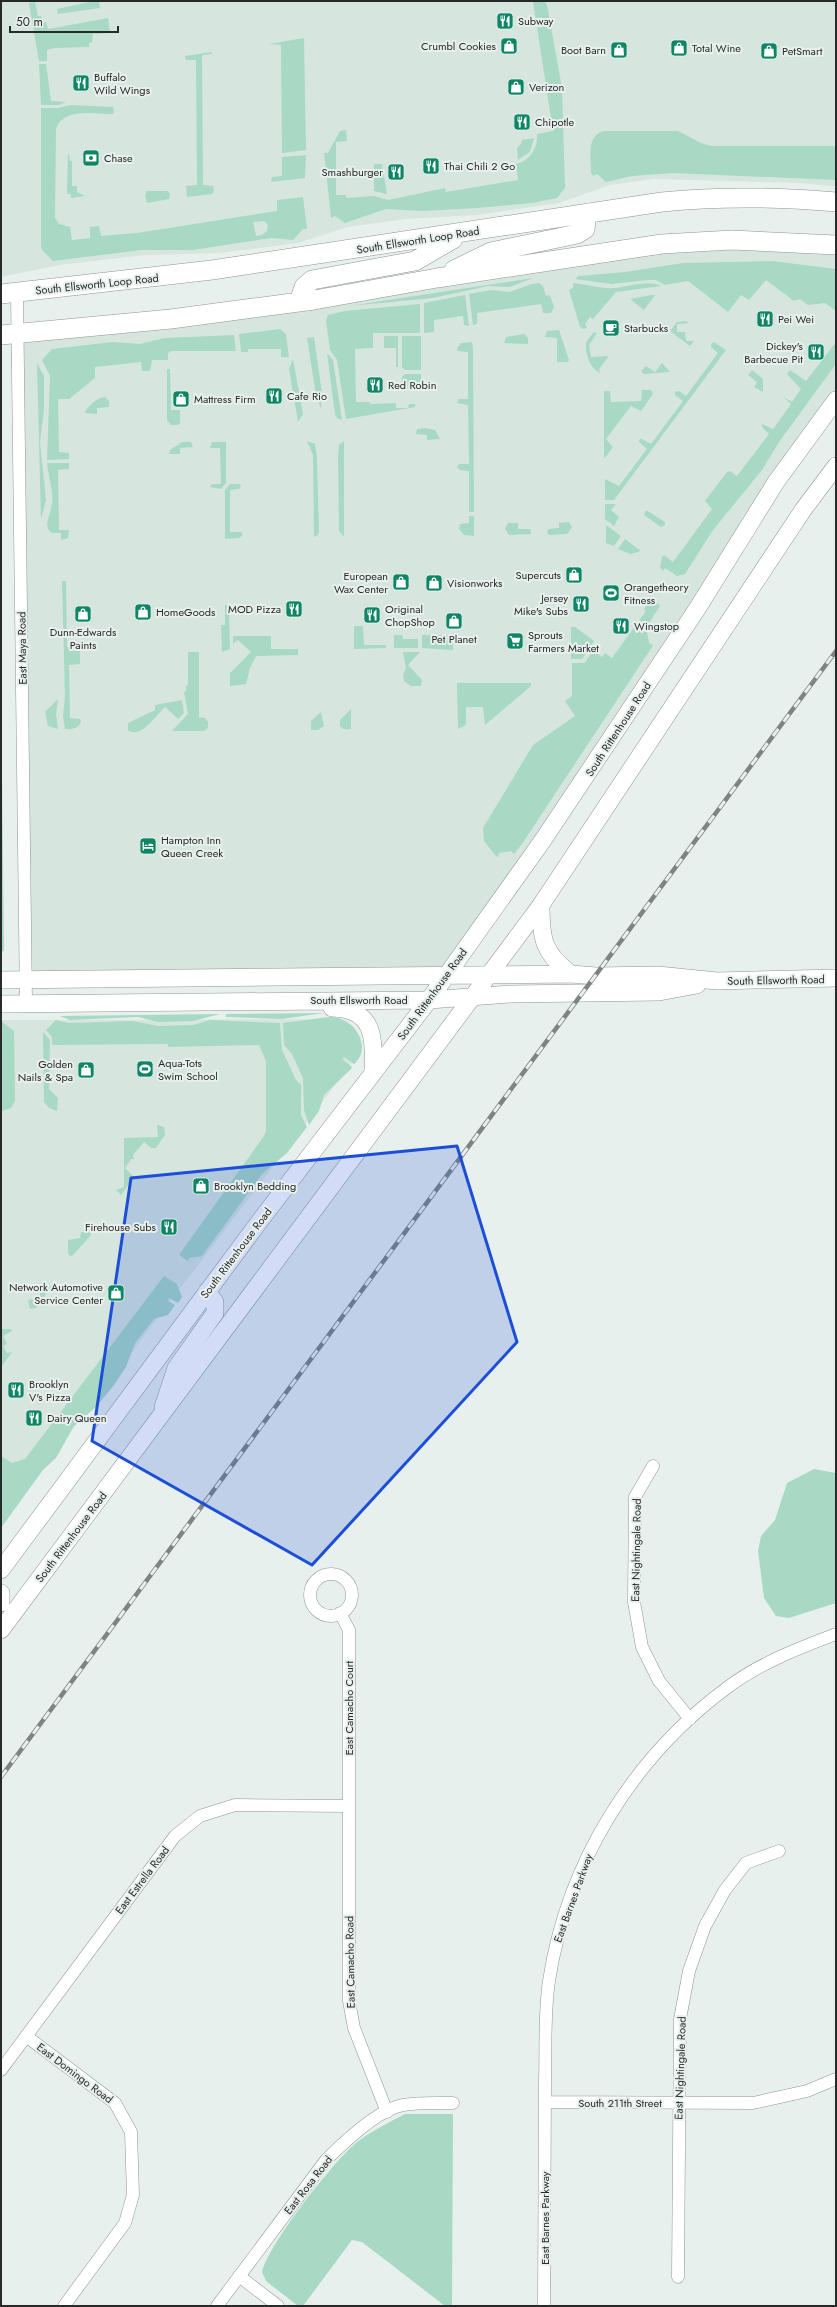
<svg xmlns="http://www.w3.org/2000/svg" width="837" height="2307" font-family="Jost,sans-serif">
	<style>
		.built { fill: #d6e6df }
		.green { fill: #a7d9c5; fill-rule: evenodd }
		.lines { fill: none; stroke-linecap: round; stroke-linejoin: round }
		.street-casing { stroke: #8e9592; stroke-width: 13 }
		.secondary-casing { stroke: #8e9592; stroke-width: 18 }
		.primary-casing { stroke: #8e9592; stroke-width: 20 }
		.street { stroke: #fff; stroke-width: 12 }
		.secondary { stroke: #fff; stroke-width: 17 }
		.primary { stroke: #fff; stroke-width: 19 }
		.rail-casing { stroke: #7f8482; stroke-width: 4.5 }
		.rail { stroke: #e8f0ed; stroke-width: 3; stroke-dasharray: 9; stroke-linecap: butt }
		.marked { fill: #1d4ed8; fill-opacity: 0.2; stroke: #1d4ed8; stroke-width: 3; stroke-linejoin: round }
		.labels { text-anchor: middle; stroke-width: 4; stroke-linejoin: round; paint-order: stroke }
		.poi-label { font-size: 11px; fill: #272a29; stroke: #e8f0ed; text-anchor: start }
		.street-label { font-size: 11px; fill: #272a29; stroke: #e8f0ed }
	</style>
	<rect width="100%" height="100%" fill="#e8f0ed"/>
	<!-- built -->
	<path class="built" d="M 1,1 L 836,1 L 836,187 L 801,183 L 654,179 L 610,185 L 559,203 L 477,215 L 406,219 L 348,227 L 298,243 L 220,253 L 145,255 L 60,265 L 1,277 Z
		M 662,244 L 836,245 L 836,400 L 448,974 L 27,980 L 16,334 Z
		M 341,1019 L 359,1054 L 1,1523 L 1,1020 Z"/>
	<!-- green -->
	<path class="green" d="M 94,1 L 99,1 L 100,8 L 58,14 L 57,9 Z
		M 533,1 L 545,1 L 547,5 L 562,88 L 565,188 L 557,198 L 532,203 L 477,208 L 423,211 L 386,209 L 345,223 L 335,216 L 331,218 L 324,153 L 328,153 L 340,131 L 346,130 L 347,141 L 336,142 L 336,195 L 346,195 L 346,198 L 374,196 L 388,200 L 445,188 L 446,192 L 518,180 L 516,164 C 530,161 538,148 537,134 L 553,131 Z
		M 35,2 L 38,16 L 41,16 L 42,23 L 46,22 L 48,29 L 108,18 L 110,33 L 93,34 L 92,42 L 89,43 L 89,47 L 54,48 L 47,50 L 47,61 L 39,61 L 29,3 Z
		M 304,38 L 306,150 L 282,153 L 281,45 L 269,44 Z
		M 212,52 L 212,54 L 202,55 L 203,185 L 213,186 L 214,191 L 212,194 L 187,197 L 186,186 L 197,185 L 196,60 L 186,60 L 185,56 Z
		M 39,64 L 46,64 L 51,101 L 66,102 L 59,105 L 41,105 Z
		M 71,105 L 113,107 L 114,114 C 95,114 63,107 56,129 L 55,218 L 59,224 L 70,227 L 72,240 L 90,238 L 90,227 L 99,226 L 101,236 L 137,233 L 277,211 L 277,200 L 303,197 L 307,229 L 303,229 L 293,240 L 271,238 L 193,250 L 142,250 L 53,261 L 43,251 L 41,247 L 41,108 L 58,108 ZM 264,221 L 268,225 L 267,231 L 262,235 L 256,236 L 253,222 Z
		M 605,131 L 678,131 L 701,143 L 712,146 L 836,146 L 836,180 L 673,173 L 632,176 L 606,182 L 597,174 L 593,176 L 591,172 C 591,158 586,134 605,131 Z
		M 534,138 L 530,152 L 518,160 L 517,148 L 521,144 L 522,140 Z
		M 68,154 L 69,154 L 70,161 L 72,161 L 72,186 L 77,186 L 77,192 L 85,196 L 71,198 L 71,194 L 67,194 Z
		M 306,155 L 305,178 L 271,182 L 272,177 L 282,176 L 282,157 Z
		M 374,164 L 382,164 L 387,194 L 374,191 Z
		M 147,191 L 168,191 L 170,194 L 169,199 L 147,203 L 145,195 Z
		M 772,261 L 836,269 L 836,311 L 825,303 L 808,305 L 800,299 L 794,301 L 766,280 L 749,300 L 741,295 L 728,312 L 688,281 L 665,285 L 656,280 L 648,280 L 611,284 L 575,279 L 579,276 L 625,272 L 683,263 Z
		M 533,278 L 510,287 L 488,286 L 433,298 L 349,306 Z
		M 539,283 L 543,286 L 546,296 L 550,295 L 554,307 L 551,313 L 543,313 L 541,304 L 477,313 L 477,324 L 473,325 L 469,294 L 491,290 L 509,292 L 532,284 Z
		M 573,283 C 586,284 600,289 614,288 C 627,287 649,279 661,286 L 616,292 L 593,319 L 590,317 L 585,324 L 587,328 L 583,329 L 580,327 L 569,290 L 573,288 Z
		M 465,295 L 469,326 L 464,325 L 463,316 L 434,320 L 434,332 L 424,333 L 424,303 Z
		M 651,295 L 655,295 L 644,310 L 630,299 Z
		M 420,304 L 420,333 L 373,333 L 373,348 L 355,349 L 356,402 L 370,402 L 370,404 L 396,403 L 396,408 L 408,408 L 409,404 L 415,404 L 415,407 L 346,419 L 337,360 L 330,350 L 326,321 L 328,315 L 345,311 Z
		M 686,321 L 689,323 L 677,324 L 677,332 L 685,332 L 686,341 L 694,341 L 690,346 L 670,331 L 677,322 Z
		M 280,329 L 286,334 L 289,357 L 281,357 L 281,349 L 248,349 L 248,352 L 241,352 L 239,334 Z
		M 559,330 L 569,360 L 568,362 L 557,362 L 557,338 L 545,337 L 547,331 Z
		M 594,332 L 597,333 L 589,345 L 591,357 L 609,356 L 599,369 L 600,373 C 591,369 585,355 586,345 C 586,340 592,335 594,332 Z
		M 524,334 L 528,338 L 528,344 L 504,343 L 506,337 Z
		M 234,335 L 236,351 L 172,351 L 168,353 L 168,360 L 152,360 L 150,371 L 142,371 L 141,362 L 95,367 L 95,378 L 69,399 L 58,399 L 59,452 L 69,453 L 69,459 L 47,460 L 50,376 L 42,360 L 52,349 L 113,342 L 140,344 L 165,338 Z
		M 384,336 L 398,336 L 398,367 L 396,367 L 396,348 L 384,348 Z
		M 402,336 L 421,336 L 421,370 L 405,370 L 402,367 Z
		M 314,337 L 322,393 L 321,409 L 316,395 L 307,338 Z
		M 472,342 L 473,348 L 474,512 L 469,512 L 469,471 L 460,470 L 457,467 L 459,464 L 469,464 L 468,405 L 457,403 L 459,399 L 468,399 L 468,352 L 458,351 L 457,349 L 461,343 Z
		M 714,342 L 726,350 L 614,500 L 605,500 L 605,479 L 619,486 L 647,449 L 639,442 L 640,438 L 651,444 L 683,401 L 675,395 L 675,392 L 679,391 L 686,396 L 718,353 L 711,347 L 711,344 Z
		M 836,342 L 836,364 L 779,442 L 762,470 L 713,530 L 685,574 L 677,576 L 665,568 L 663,571 L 660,567 L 662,557 L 664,555 L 673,562 L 712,509 L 705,501 L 727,472 L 730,471 L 737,476 L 769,434 L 762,427 L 762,424 L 773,429 L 791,404 L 782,396 L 792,402 L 801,389 L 787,374 L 790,370 L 806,381 Z
		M 327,353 L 333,360 L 342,420 L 337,418 L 335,414 Z
		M 293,359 L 303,414 L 298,422 L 289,369 Z
		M 37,363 L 44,376 L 44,410 L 40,442 L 46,500 L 41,519 Z
		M 662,363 L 670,372 L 644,374 L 641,371 L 646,366 L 655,372 Z
		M 167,369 L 170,369 L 171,410 L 180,410 L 180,423 L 178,425 L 171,425 L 167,420 Z
		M 752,370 L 763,379 L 763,392 L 754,387 L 757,382 L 748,375 Z
		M 405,374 L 421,374 L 421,389 L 402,388 L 402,377 Z
		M 642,390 L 651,390 L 653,394 L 641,411 L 631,406 L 606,439 L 613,447 L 604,459 L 604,391 L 610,391 L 611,402 L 641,401 Z
		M 105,397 L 109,401 L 109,407 L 97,408 L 97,414 L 85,413 C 87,406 98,397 105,397 Z
		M 425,428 L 435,430 L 440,439 L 427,440 L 427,435 L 416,434 L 417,429 Z
		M 307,441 L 315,444 L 317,458 L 319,531 L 318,535 L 314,537 L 313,455 Z
		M 344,441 L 344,537 L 339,531 L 338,455 L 339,445 Z
		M 182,442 L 191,442 L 193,447 L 180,448 L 180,454 L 169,454 L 170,450 Z
		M 212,442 L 226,442 L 226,483 L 221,489 L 210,487 L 212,484 L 221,484 L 220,448 L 210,448 Z
		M 47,463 L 69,463 L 69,469 L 58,470 L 59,530 L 69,530 L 68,538 L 61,540 L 61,533 L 52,533 C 42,527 51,513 52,504 C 54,490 48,477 47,463 Z
		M 230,484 L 240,484 L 241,486 L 239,489 L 230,490 L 230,532 L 242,532 L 242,536 L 239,538 L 225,539 L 225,490 Z
		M 605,504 L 616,504 L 611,510 L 619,517 L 614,526 L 605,519 Z
		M 646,510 L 665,522 L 665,525 L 661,527 L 644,515 Z
		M 469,516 L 474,516 L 474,536 L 464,535 L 459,529 L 460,524 L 469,523 Z
		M 569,522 L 572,527 L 567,534 L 550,535 L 547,533 L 548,529 L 559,528 L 559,523 Z
		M 508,523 L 518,523 L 518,529 L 530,529 L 531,534 L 509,535 L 505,529 Z
		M 606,525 L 621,536 L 614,546 L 606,543 Z
		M 625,539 L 641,551 L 631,554 L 618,549 Z
		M 62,581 L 66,581 L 67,647 L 70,647 L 70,651 L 80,651 L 80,664 L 69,665 L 70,718 L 80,719 L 81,721 C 79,729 73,729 65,729 L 63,716 L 65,697 Z
		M 652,597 L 660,606 L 647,626 L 650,629 L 647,632 L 649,643 L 653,645 L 652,647 L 522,844 L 514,854 L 511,851 L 499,853 L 498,857 L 496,856 L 484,841 L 483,828 L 533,745 L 575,716 L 565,701 L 572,696 L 572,663 L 585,663 L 593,650 L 602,657 L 605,653 L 612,658 L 646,611 L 644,609 Z
		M 225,605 L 229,605 L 230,649 L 222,652 L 221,625 L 225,625 Z
		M 354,626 L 363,626 L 364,645 L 386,645 L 386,648 L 354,649 Z
		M 571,627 L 575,627 L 594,641 L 582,659 L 571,659 Z
		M 394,635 L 402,635 L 403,639 L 418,639 L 418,648 L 394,648 Z
		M 422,635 L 453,635 L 453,650 L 422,648 Z
		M 233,636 L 271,636 L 271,649 L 298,649 L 298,655 L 256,656 L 250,668 L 246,684 L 230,686 L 230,673 L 251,652 L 238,640 L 233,644 Z
		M 188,652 L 199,652 L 199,717 L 205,718 L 208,722 L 208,728 L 204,731 L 172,731 L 188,714 L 184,692 L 186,691 L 186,686 L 188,685 Z
		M 403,652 L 420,652 L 408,665 L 422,680 L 421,686 L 411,686 L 404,681 L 403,675 L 406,668 Z
		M 457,683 L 531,683 L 531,686 L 485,725 L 483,707 L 466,707 L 466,725 L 458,729 Z
		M 58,699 L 56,714 L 58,729 L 48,726 L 45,712 Z
		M 182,700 L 184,713 L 178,719 L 165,707 C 156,715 141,740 128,730 L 128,723 L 155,710 L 155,705 Z
		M 351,709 L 351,729 L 343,729 L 340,726 L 340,720 Z
		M 321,712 L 324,726 L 318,730 L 311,730 L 311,721 Z
		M 2,772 L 4,950 L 1,953 Z
		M 324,1013 L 282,1019 L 226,1017 L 226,1014 Z
		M 220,1014 L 193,1021 L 159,1022 L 138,1017 L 70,1020 L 60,1016 Z
		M 329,1017 C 353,1015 374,1047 354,1064 L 344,1057 L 342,1059 L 352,1067 L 351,1069 L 324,1095 L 319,1111 L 309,1125 L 304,1110 L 303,1078 L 292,1054 L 284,1045 L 283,1023 Z
		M 56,1020 L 68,1023 L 133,1021 L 158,1026 L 193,1025 L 210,1020 L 280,1023 L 282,1050 L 296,1080 L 301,1085 L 301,1115 L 307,1127 L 287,1153 L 262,1174 L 202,1256 L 189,1258 L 188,1261 L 179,1255 L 264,1136 L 266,1131 L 266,1061 L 259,1045 L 168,1047 L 168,1044 L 52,1045 L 52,1037 L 46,1030 Z
		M 1,1021 L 14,1031 L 15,1101 L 11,1108 L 1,1111 Z
		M 43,1032 L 50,1040 L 49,1089 L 58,1098 L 57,1111 L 49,1108 L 44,1102 Z
		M 157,1125 L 164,1127 L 165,1135 L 156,1148 L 151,1148 L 144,1142 L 133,1155 L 134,1159 L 131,1159 L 125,1168 L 134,1177 L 121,1195 L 116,1190 L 124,1187 L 124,1138 L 158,1137 Z
		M 81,1232 L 90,1232 L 91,1235 L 73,1255 L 70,1256 L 68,1253 L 68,1240 L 80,1238 Z
		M 164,1276 L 177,1284 L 182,1297 L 178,1303 L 169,1298 L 168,1301 L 175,1305 L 168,1315 L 154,1319 L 135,1343 L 126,1367 L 114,1385 L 96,1407 L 74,1426 L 56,1458 L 43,1470 L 1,1528 L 1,1456 L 12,1463 L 25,1459 Z
		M 40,1285 L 50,1285 L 51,1287 L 36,1308 L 30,1309 L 28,1300 L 40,1298 Z
		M 1,1329 L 11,1329 L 12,1331 L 3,1336 L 7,1344 L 3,1346 L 7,1353 L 12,1352 L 1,1367 Z
		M 814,1469 L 836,1473 L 836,1603 L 789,1618 L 776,1616 L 764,1598 L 758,1551 L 761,1536 L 775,1520 L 787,1483 Z
		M 405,2114 L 453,2114 L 452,2306 L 445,2306 L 362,2242 L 352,2240 L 303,2306 L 298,2306 L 266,2281 L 262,2272 C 270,2242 333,2162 357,2142 C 372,2131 389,2122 405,2114 Z"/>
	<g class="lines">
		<!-- street casing -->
		<g class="street-casing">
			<path id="street" d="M 17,293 L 26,1004
				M 653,1466 L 635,1497 L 634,1602 L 642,1647 L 659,1681 L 690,1719
				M310 1595a21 21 0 1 1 42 0a21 21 0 1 1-42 0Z
				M 340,1613 L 349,1630 L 349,2001 L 354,2028 L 387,2112
				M 26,2036 L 115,2103 L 131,2132 L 133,2195 L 125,2223 L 64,2306
				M 1,2070 L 175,1836 L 200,1816 L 235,1805 L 349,1806
				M 545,2102 L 753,2103 L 807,2091 L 836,2079
				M 239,2276 L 278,2306
				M 678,2277 L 680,2019 L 689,1971 L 705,1926 L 725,1890 L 746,1863 L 779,1851
				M 217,2306 L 326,2160 C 343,2143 379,2109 403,2105 C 419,2102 437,2103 453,2103
				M 544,2306 C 544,2231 544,2156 545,2081 C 546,2048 544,2014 549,1981 C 567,1863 633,1757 728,1687 C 760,1663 799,1648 836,1634"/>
		</g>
		<!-- secondary casing -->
		<g class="secondary-casing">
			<path id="secondary" d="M 541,905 C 541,939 543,953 571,974
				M 1,980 L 571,974 L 596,976 L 658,975 L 717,981 L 836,978
				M 1,1004 L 429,1000 L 511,994 L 659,992 L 697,985
				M 332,1008 C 375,1009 374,1038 373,1072
				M 163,1407 L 176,1368 L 215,1313 L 215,1302 L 207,1291
				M 1,1570 L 259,1222 L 429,1000 L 543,840 L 697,609 L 776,482 L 836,400
				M 1,1593 L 1,1603
				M 1,1630 L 541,905 L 803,510 L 836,466"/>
		</g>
		<!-- primary casing -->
		<g class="primary-casing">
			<path id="primary" d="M 454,270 L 491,252 L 577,234 L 585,229 L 587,213
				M 1,294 L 212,270 L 662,202 C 720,196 778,197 836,202
				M 299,302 L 304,287 L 312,280 L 415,261 L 453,239
				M 1,335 L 171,319 L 314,300 L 437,278 L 662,244 L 732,240 L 836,245"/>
		</g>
		<!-- street -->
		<use href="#street" class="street"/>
		<!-- secondary -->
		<use href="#secondary" class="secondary"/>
		<!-- primary -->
		<use href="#primary" class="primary"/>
		<!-- rail casing -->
		<g class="rail-casing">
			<path id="rail" d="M 1,1777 L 836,651"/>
		</g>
		<!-- rail -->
		<use href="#rail" class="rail"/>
	</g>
	<!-- marked area -->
	<path class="marked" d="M 457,1146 L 517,1342 L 312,1565 L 92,1441 L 131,1178 Z"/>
	<!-- icons -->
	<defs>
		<g id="restaurant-square" transform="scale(0.9)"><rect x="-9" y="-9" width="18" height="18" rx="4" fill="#0e8666" stroke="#e8f0ed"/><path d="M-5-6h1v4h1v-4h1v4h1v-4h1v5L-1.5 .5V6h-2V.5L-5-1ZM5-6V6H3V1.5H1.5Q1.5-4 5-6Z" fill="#fff"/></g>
		<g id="shop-square" transform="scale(0.9)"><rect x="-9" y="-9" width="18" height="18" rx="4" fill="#0e8666" stroke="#e8f0ed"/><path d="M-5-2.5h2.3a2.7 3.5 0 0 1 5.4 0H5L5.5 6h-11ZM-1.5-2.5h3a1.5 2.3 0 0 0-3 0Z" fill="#fff"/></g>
		<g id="bank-square" transform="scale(0.9)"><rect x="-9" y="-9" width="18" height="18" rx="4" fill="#0e8666" stroke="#e8f0ed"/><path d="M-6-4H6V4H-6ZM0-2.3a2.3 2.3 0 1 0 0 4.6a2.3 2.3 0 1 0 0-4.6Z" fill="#fff"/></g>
		<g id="cafe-square" transform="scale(0.9)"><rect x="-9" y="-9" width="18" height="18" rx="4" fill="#0e8666" stroke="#e8f0ed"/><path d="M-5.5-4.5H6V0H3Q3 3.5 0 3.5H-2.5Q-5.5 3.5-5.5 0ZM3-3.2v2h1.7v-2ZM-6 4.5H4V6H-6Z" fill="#fff"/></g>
		<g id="stadium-square" transform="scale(0.9)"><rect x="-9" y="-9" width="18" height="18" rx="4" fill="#0e8666" stroke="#e8f0ed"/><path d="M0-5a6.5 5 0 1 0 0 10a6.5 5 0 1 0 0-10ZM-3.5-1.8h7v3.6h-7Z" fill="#fff"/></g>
		<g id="supermarket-square" transform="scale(0.9)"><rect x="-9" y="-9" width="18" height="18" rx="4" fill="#0e8666" stroke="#e8f0ed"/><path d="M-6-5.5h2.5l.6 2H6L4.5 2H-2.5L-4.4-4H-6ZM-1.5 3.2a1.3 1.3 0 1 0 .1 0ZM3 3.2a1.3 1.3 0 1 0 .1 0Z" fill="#fff"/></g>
		<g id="hotel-square" transform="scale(0.9)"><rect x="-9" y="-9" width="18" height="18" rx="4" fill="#0e8666" stroke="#e8f0ed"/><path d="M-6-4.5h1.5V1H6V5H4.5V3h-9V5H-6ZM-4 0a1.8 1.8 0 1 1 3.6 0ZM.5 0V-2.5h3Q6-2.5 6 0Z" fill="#fff"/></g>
	</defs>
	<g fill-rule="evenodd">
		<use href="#restaurant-square" x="505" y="21"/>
		<use href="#shop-square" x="509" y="46"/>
		<use href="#shop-square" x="679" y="48"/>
		<use href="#shop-square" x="619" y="50"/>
		<use href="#shop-square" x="769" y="51"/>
		<use href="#restaurant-square" x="81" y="83"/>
		<use href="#shop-square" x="516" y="87"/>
		<use href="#restaurant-square" x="522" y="122"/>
		<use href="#bank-square" x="91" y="158"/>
		<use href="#restaurant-square" x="431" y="166"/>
		<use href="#restaurant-square" x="396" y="172"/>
		<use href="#restaurant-square" x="765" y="319"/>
		<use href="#cafe-square" x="611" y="328"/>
		<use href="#restaurant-square" x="816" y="352"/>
		<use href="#restaurant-square" x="375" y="385"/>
		<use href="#restaurant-square" x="274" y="396"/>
		<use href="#shop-square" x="181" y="399"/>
		<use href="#shop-square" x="574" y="575"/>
		<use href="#shop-square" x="401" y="582"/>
		<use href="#shop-square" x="434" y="583"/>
		<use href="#stadium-square" x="611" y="593"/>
		<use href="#restaurant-square" x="581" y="604"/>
		<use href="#restaurant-square" x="294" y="609"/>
		<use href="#shop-square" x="143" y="612"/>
		<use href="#shop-square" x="83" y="614"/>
		<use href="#restaurant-square" x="372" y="615"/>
		<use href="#shop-square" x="454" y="621"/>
		<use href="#restaurant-square" x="621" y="626"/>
		<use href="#supermarket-square" x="515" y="641"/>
		<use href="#hotel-square" x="148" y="846"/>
		<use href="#stadium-square" x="145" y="1069"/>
		<use href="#shop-square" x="86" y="1070"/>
		<use href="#shop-square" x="201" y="1186"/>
		<use href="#restaurant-square" x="169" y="1227"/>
		<use href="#shop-square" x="116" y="1293"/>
		<use href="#restaurant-square" x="16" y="1390"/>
		<use href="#restaurant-square" x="34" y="1418"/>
	</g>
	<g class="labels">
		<!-- poi labels -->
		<g class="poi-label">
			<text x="518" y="25">Subway</text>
			<text x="496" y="50" text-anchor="end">Crumbl Cookies</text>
			<text x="692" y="52">Total Wine</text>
			<text x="606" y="54" text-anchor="end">Boot Barn</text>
			<text x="782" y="55">PetSmart</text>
			<text x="94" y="81">Buffalo<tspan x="94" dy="13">Wild Wings</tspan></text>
			<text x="529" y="91">Verizon</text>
			<text x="535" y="126">Chipotle</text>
			<text x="104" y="162">Chase</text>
			<text x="444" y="170">Thai Chili 2 Go</text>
			<text x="383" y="176" text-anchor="end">Smashburger</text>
			<text x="778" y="323">Pei Wei</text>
			<text x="624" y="332">Starbucks</text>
			<text x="803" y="350" text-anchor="end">Dickey's<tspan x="803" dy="13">Barbecue Pit</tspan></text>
			<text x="388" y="389">Red Robin</text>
			<text x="287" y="400">Cafe Rio</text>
			<text x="194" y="403">Mattress Firm</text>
			<text x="561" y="579" text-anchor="end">Supercuts</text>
			<text x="388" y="580" text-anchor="end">European<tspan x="388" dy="13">Wax Center</tspan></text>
			<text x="447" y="587">Visionworks</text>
			<text x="624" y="591">Orangetheory<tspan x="624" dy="13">Fitness</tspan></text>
			<text x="568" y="602" text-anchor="end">Jersey<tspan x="568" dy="13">Mike's Subs</tspan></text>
			<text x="281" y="613" text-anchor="end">MOD Pizza</text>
			<text x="385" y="613">Original<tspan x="385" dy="13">ChopShop</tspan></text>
			<text x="156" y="616">HomeGoods</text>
			<text x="634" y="630">Wingstop</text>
			<text x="83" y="636" text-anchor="middle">Dunn-Edwards<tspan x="83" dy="13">Paints</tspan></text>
			<text x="528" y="639">Sprouts<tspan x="528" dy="13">Farmers Market</tspan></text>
			<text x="454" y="643" text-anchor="middle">Pet Planet</text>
			<text x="161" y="844">Hampton Inn<tspan x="161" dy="13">Queen Creek</tspan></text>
			<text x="158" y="1067">Aqua-Tots<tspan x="158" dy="13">Swim School</tspan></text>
			<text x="73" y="1068" text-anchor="end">Golden<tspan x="73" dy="13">Nails &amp; Spa</tspan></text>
			<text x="214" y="1190">Brooklyn Bedding</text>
			<text x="156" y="1231" text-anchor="end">Firehouse Subs</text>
			<text x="103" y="1291" text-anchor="end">Network Automotive<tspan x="103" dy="13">Service Center</tspan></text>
			<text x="29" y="1388">Brooklyn<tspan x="29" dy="13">V's Pizza</tspan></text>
			<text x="47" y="1422">Dairy Queen</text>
		</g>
		<!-- street labels -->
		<g class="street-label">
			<text transform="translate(418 240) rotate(-9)" y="4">South Ellsworth Loop Road</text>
			<text transform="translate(97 284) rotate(-6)" y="4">South Ellsworth Loop Road</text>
			<text transform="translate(22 648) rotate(-91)" y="4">East Maya Road</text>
			<text transform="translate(618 729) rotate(-57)" y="4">South Rittenhouse Road</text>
			<text transform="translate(776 980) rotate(-1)" y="4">South Ellsworth Road</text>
			<text transform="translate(432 994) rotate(-54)" y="4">South Rittenhouse Road</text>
			<text x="359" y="1004">South Ellsworth Road</text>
			<text transform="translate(236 1253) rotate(-53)" y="4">South Rittenhouse Road</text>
			<text transform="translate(71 1537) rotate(-53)" y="4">South Rittenhouse Road</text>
			<text transform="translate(636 1550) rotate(-89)" y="4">East Nightingale Road</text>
			<text transform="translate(349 1708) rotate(-90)" y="4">East Camacho Court</text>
			<text transform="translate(142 1880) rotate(-53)" y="4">East Estrella Road</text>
			<text transform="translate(573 1898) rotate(-70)" y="4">East Barnes Parkway</text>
			<text transform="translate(350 1962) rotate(-91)" y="4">East Camacho Road</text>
			<text transform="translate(680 2068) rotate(-88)" y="4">East Nightingale Road</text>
			<text transform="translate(75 2073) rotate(37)" y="4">East Domingo Road</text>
			<text x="620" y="2107">South 211th Street</text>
			<text transform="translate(308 2185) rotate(-52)" y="4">East Rosa Road</text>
			<text transform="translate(545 2218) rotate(-90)" y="4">East Barnes Parkway</text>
		</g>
	</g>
	<!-- border -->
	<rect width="837" height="2307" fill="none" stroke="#272a29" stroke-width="4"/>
	<!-- scale -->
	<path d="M10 26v6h108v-6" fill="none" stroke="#272a29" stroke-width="2"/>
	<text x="16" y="26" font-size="12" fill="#272a29" stroke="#e8f0ed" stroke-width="3" paint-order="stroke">50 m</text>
</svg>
